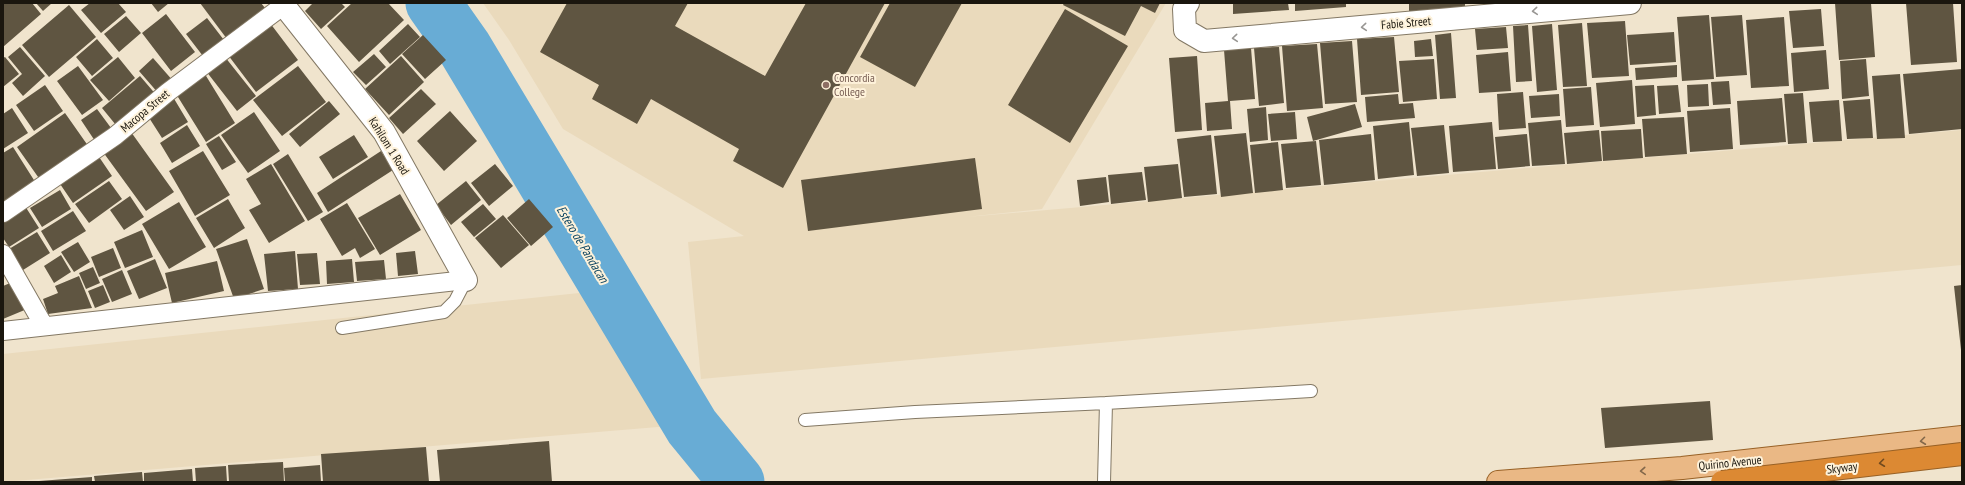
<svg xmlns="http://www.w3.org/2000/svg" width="1965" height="485" font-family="'PT Sans Narrow',sans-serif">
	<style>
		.built { fill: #eadabc }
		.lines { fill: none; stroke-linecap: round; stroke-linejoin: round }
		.river { stroke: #68acd5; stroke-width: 55 }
		.building { fill: #5f5541 }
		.service-casing { stroke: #837864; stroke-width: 14 }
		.pedestrian-casing { stroke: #837864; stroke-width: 20 }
		.minor-casing { stroke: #837864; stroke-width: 24 }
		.primary-casing { stroke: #986126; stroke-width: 24 }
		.service { stroke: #fff; stroke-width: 12 }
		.pedestrian { stroke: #fff; stroke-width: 18 }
		.minor { stroke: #fff; stroke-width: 22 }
		.primary { stroke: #eab885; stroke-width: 22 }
		.motorway-bridge-casing { stroke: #986126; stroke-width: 24; stroke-linecap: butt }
		.motorway-bridge { stroke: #dc8933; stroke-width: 22 }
		.oneway { stroke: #989693 }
		.oneway2 { stroke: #82674a }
		.oneway3 { stroke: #714a1f }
		.education-dot { fill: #8d6e63; stroke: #fef2da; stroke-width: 1.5 }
		.labels { text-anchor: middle; stroke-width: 4; stroke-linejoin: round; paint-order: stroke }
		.street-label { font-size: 12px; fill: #1a160e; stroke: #fef2da }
		.education-label { font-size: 12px; fill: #785e54; stroke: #fef2da; text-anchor: start }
		.water-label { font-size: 13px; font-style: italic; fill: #0e4561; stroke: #fef2da }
	</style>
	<rect width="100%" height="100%" fill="#f0e4cd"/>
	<!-- built -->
	<path class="built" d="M 483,3 L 1166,3 L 1042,209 L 966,217 L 1962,130 L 1962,265 L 701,379 L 688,242 L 744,236 L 563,129 L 509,40 Z
		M 598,291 L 670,426 L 3,482 L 3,354 Z"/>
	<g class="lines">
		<!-- river -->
		<path class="river" d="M 433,3 L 464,47 L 692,427 L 737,482"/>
	</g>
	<!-- building -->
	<path class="building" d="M 3,3 L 32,3 L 41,14 L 3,47 Z
		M 36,3 L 52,3 L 43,11 Z
		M 90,3 L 118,3 L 126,12 L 101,33 L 81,10 Z
		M 151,3 L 169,3 L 158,12 Z
		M 200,3 L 261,3 L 269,13 L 230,43 Z
		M 313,3 L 341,3 L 345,7 L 321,29 L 305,11 Z
		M 352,3 L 388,3 L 404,20 L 359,62 L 327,26 Z
		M 567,3 L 688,3 L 675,26 L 765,76 L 806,3 L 885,3 L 783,188 L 733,161 L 739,149 L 651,99 L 637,124 L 592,99 L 599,85 L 540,52 Z
		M 890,3 L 962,3 L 915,87 L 860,57 Z
		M 1064,3 L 1160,3 L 1155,13 L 1141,6 L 1125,36 L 1063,5 Z
		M 1233,3 L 1288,3 L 1289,10 L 1233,14 Z
		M 1295,3 L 1346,3 L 1346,7 L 1295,11 Z
		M 1409,3 L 1465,3 L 1465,8 L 1409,12 Z
		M 1835,3 L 1871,3 L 1875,57 L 1839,60 Z
		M 1906,3 L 1953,3 L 1957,62 L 1911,65 Z
		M 69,5 L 96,37 L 49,77 L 22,45 Z
		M 1065,9 L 1128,46 L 1070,143 L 1008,105 Z
		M 1821,9 L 1824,46 L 1793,48 L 1789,11 Z
		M 166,14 L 195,52 L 171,71 L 142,33 Z
		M 1709,15 L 1714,79 L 1682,81 L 1677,17 Z
		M 1742,15 L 1747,75 L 1716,77 L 1711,17 Z
		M 126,16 L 141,33 L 119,52 L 104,34 Z
		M 1784,17 L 1789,86 L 1751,88 L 1746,20 Z
		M 207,18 L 227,44 L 206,60 L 186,34 Z
		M 1625,21 L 1629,76 L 1592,78 L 1587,23 Z
		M 270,23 L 298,60 L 256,92 L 228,55 Z
		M 1582,23 L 1587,86 L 1563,87 L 1558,25 Z
		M 408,24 L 420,37 L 390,64 L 379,51 Z
		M 1552,24 L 1557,90 L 1537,92 L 1532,26 Z
		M 1528,25 L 1532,81 L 1516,82 L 1513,26 Z
		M 1506,27 L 1508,48 L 1477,50 L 1475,29 Z
		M 1674,32 L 1676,62 L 1630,65 L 1627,35 Z
		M 1451,33 L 1456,98 L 1440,99 L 1435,35 Z
		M 423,35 L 446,60 L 425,79 L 402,54 Z
		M 1394,37 L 1399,92 L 1361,95 L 1357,39 Z
		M 97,39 L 113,58 L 92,76 L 76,57 Z
		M 1431,39 L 1433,56 L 1415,57 L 1414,41 Z
		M 1352,41 L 1357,102 L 1325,104 L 1320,43 Z
		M 1317,44 L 1323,108 L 1287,111 L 1282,46 Z
		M 20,47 L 45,76 L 23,96 L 12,83 L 22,74 L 8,57 Z
		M 1279,47 L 1284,103 L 1259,106 L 1254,48 Z
		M 1251,48 L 1255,99 L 1230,101 L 1232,129 L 1207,131 L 1205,103 L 1228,101 L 1224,50 Z
		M 1826,50 L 1829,89 L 1794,92 L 1791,53 Z
		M 1508,52 L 1511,91 L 1479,93 L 1476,55 Z
		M 374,54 L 386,67 L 366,85 L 353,72 Z
		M 401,56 L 424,82 L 389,115 L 365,89 Z
		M 1197,56 L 1202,130 L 1175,132 L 1169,58 Z
		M 5,57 L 19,74 L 3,87 L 3,58 Z
		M 118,57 L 135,78 L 109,101 L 90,80 Z
		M 225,57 L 256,96 L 237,111 L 206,71 Z
		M 153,58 L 174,82 L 159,94 L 139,71 Z
		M 1434,59 L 1437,99 L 1403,102 L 1399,61 Z
		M 1866,59 L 1869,96 L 1842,99 L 1840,61 Z
		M 1677,65 L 1677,77 L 1636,80 L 1635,68 Z
		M 78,66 L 103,100 L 82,115 L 57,81 Z
		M 298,66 L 326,102 L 282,136 L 253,100 Z
		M 1962,69 L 1962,129 L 1909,134 L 1903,74 Z
		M 203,71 L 235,123 L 206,142 L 173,89 Z
		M 1900,74 L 1905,138 L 1877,139 L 1872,76 Z
		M 140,76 L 158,97 L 120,130 L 102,108 Z
		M 1632,80 L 1635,124 L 1600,127 L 1596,83 Z
		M 1729,81 L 1731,104 L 1713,105 L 1711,82 Z
		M 1708,84 L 1709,106 L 1688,107 L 1687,85 Z
		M 45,85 L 63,111 L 34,131 L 16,105 Z
		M 1654,85 L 1656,115 L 1637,117 L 1635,86 Z
		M 1678,85 L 1681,112 L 1659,114 L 1657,86 Z
		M 1591,87 L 1594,125 L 1566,127 L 1563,89 Z
		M 421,89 L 436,104 L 403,134 L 389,118 Z
		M 1523,92 L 1526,128 L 1499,130 L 1497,94 Z
		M 1803,93 L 1807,143 L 1788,144 L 1784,94 Z
		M 1398,94 L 1399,104 L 1413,103 L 1415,118 L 1367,122 L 1365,97 Z
		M 1559,94 L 1560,116 L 1531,118 L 1529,96 Z
		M 173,97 L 188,122 L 162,138 L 146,113 Z
		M 1782,98 L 1786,142 L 1740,145 L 1737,101 Z
		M 1870,99 L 1873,138 L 1847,139 L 1843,101 Z
		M 1839,100 L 1842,141 L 1813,142 L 1809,102 Z
		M 329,101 L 340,114 L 300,147 L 289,134 Z
		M 1355,104 L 1362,127 L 1313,141 L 1307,117 Z
		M 1266,107 L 1268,140 L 1250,142 L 1247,109 Z
		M 12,108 L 28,133 L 3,149 L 3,114 Z
		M 1730,108 L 1733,149 L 1690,152 L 1687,111 Z
		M 97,109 L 114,132 L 97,144 L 81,120 Z
		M 450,111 L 477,141 L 444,171 L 417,141 Z
		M 254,112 L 280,151 L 248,173 L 221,135 Z
		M 1295,112 L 1297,139 L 1271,141 L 1268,114 Z
		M 65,113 L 91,150 L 43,184 L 17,147 Z
		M 1684,117 L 1687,154 L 1645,157 L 1642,119 Z
		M 1561,120 L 1565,164 L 1532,166 L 1528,123 Z
		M 1409,122 L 1414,175 L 1378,179 L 1373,126 Z
		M 1492,122 L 1496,169 L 1453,172 L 1449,126 Z
		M 187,125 L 200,146 L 172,163 L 160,143 Z
		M 1444,125 L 1449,173 L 1417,176 L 1411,128 Z
		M 1641,129 L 1643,158 L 1603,161 L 1601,131 Z
		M 1599,130 L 1602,161 L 1567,164 L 1564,133 Z
		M 131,132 L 174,192 L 146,211 L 103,152 Z
		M 1246,133 L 1253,193 L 1221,197 L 1214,136 Z
		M 1371,134 L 1375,180 L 1324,185 L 1319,140 Z
		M 1527,134 L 1530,166 L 1498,169 L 1495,137 Z
		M 354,135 L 368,157 L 333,179 L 319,157 Z
		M 1211,135 L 1217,194 L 1184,197 L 1177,139 Z
		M 219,136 L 236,162 L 222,170 L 206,144 Z
		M 1316,141 L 1321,185 L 1286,188 L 1281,144 Z
		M 1278,142 L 1283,190 L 1255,193 L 1250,145 Z
		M 13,147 L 39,188 L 3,210 L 3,153 Z
		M 95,151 L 112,176 L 73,203 L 56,178 Z
		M 203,151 L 230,195 L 195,216 L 169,171 Z
		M 381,151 L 393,170 L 328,212 L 317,193 Z
		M 288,154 L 323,212 L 308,221 L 273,164 Z
		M 975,158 L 982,209 L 808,231 L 801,180 Z
		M 271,164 L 305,221 L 269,243 L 249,210 L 261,204 L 246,179 Z
		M 495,164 L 513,186 L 489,206 L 471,183 Z
		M 1178,164 L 1182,198 L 1148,202 L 1144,167 Z
		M 1142,172 L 1146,200 L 1111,204 L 1108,175 Z
		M 1106,177 L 1109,202 L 1080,206 L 1077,180 Z
		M 109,181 L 122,199 L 89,223 L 75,204 Z
		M 466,181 L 481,200 L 451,225 L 436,205 Z
		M 60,190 L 71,209 L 42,227 L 30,208 Z
		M 400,194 L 421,230 L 380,255 L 358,218 Z
		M 130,196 L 144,217 L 124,230 L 110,210 Z
		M 228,199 L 245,228 L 214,248 L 196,218 Z
		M 529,199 L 553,227 L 531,246 L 507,218 Z
		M 179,202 L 206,247 L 169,269 L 142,224 Z
		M 347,203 L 375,249 L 360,258 L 355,248 L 342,256 L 320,219 Z
		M 483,204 L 496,219 L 474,237 L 461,222 Z
		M 25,206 L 39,228 L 9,247 L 3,238 L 3,219 Z
		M 73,211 L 86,231 L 53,251 L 41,231 Z
		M 503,215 L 529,245 L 501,268 L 475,238 Z
		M 142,230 L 153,257 L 125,268 L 114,242 Z
		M 37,232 L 50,253 L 23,270 L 9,249 Z
		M 247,239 L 264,289 L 234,299 L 216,249 Z
		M 78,242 L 90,262 L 74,272 L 61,252 Z
		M 113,248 L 121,268 L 99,277 L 91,257 Z
		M 295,251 L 298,289 L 268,291 L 264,254 Z
		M 415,251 L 418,274 L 398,276 L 396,253 Z
		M 317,253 L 320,284 L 300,285 L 297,254 Z
		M 61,255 L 71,272 L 54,283 L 44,266 Z
		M 155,259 L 167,288 L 139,299 L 127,271 Z
		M 352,259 L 354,282 L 327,284 L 326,261 Z
		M 384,260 L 386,279 L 357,281 L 355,262 Z
		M 217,261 L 224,291 L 172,303 L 165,273 Z
		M 93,267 L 100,283 L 86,289 L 79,273 Z
		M 122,270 L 132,294 L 112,302 L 102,279 Z
		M 79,276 L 92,308 L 48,314 L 43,299 L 58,293 L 55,286 Z
		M 15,281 L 27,309 L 3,319 L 3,286 Z
		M 103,285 L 110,302 L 95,308 L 88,291 Z
		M 1962,285 L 1962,349 L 1961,350 L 1954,286 Z
		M 1710,401 L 1713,440 L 1605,448 L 1601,408 Z
		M 549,441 L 552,482 L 440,482 L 437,450 Z
		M 426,447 L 429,482 L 323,482 L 321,454 Z
		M 283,462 L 284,482 L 229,482 L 228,465 Z
		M 320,465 L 321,482 L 285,482 L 284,468 Z
		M 226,466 L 227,482 L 196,482 L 195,468 Z
		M 192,469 L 193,482 L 144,482 L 144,473 Z
		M 142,472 L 143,482 L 95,482 L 94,476 Z
		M 92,477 L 92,482 L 39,482 L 39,481 Z"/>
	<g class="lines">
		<!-- service casing -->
		<g class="service-casing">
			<path id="service" d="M 342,328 L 444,312 L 455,301 L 466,280
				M 1106,403 L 1311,391
				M 805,420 L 915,412 L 1106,403 L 1104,482"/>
		</g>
		<!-- pedestrian casing -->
		<g class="pedestrian-casing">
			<path id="pedestrian" d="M 3,213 L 115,136 L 168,92 L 284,5
				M 3,254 L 44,326
				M 3,331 L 466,280"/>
		</g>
		<!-- minor casing -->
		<g class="minor-casing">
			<path id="minor" d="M 282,3 L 384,132 L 466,280
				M 1188,3 L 1184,9 L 1185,30 L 1204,41 L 1630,3"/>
		</g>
		<!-- primary casing -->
		<g class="primary-casing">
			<path id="primary" d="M 1498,482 L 1682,468 L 1962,437"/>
		</g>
		<!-- service -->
		<use href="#service" class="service"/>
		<!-- pedestrian -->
		<use href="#pedestrian" class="pedestrian"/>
		<!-- minor -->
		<use href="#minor" class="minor"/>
		<!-- primary -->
		<use href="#primary" class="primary"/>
		<!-- motorway-bridge casing -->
		<g class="motorway-bridge-casing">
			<path id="motorway-bridge" d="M 1722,482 L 1962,454"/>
		</g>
		<!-- motorway-bridge -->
		<use href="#motorway-bridge" class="motorway-bridge"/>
	</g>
	<!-- one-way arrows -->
	<defs><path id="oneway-chevron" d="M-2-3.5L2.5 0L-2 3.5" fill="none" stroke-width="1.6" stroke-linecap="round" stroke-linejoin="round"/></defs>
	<g class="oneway">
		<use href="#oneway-chevron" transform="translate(1535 11) rotate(175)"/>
		<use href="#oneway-chevron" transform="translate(1364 27) rotate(175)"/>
		<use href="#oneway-chevron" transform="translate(1235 38) rotate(175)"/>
	</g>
	<g class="oneway2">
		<use href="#oneway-chevron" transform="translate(1923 441) rotate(173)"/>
		<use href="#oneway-chevron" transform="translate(1643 471) rotate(176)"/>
	</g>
	<use class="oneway3" href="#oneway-chevron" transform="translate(1882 463) rotate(173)"/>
	<!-- markers -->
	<circle class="education-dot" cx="826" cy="85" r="4"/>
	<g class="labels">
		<!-- street labels -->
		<g class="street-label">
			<text transform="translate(1406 23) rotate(-5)" y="4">Fabie Street</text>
			<text transform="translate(145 111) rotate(-40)" y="4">Macopa Street</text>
			<text transform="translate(389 146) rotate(58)" y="4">Kahilom 1 Road</text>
			<text transform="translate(1730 463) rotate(-6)" y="4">Quirino Avenue</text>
			<text transform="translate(1842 468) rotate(-7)" y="4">Skyway</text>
		</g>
		<!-- education labels -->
		<g class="education-label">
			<text x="834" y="82">Concordia<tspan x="834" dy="14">College</tspan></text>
		</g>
		<!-- water labels -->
		<g class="water-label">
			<text transform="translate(583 244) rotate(59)" y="5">Estero de Pandacan</text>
		</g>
	</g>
	<!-- border -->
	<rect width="1965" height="485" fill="none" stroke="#1a160e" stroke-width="8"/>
</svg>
